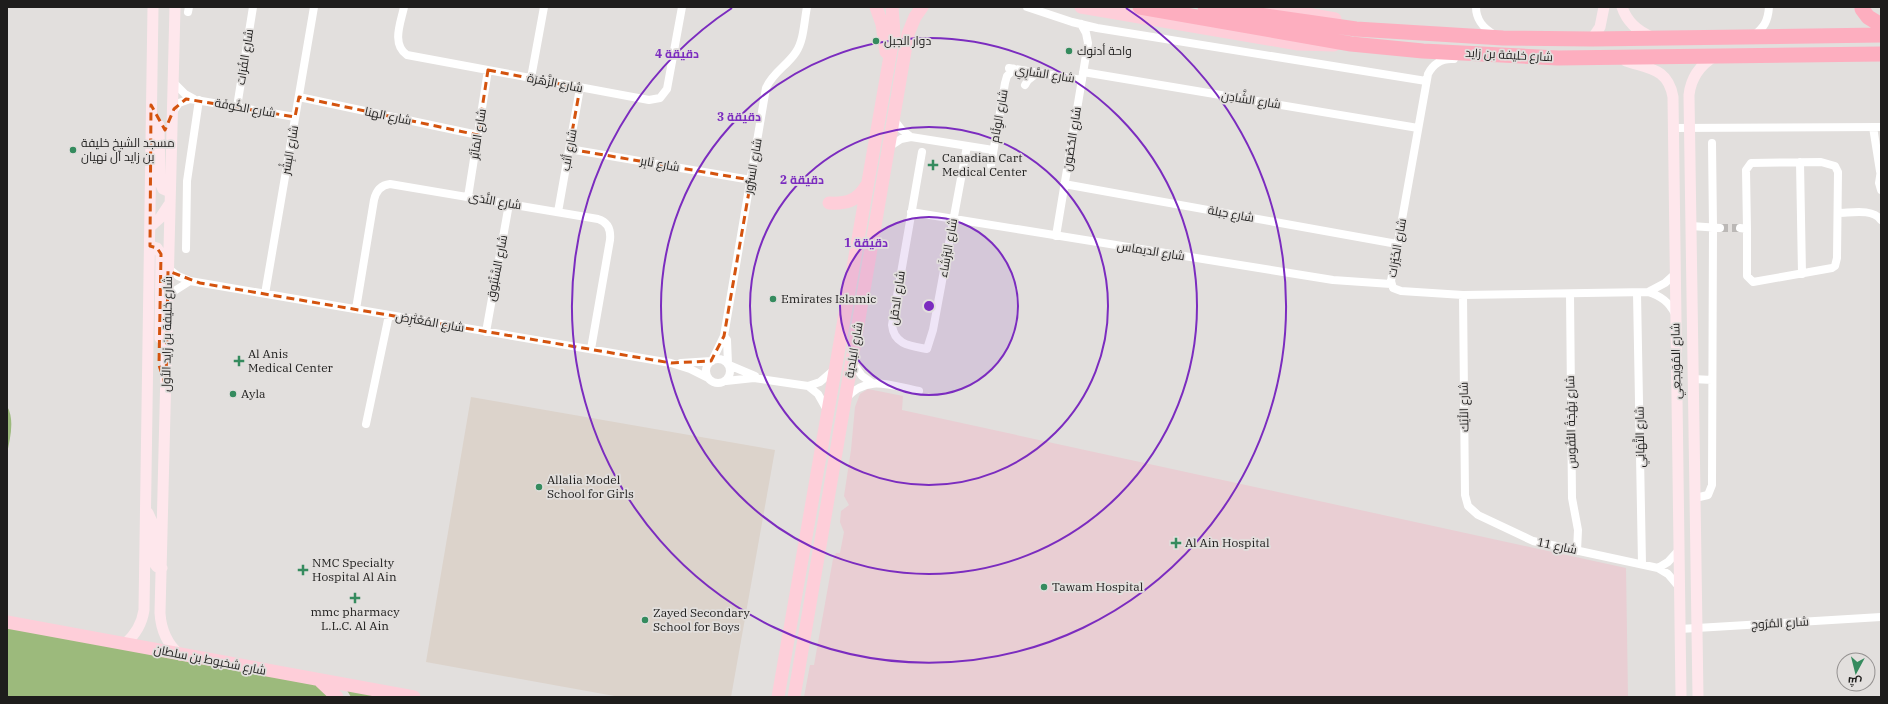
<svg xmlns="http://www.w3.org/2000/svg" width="1888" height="704" font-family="'IBM Plex Serif',Cairo,serif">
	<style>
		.built { fill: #dcd3cb }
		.medical { fill: #e9ced3 }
		.green { fill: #9cba7c }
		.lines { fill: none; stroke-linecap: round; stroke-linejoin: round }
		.street-tunnel { stroke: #bbb8b6; stroke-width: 8; stroke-dasharray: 8 4; stroke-linecap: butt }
		.street { stroke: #fff; stroke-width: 8 }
		.secondary { stroke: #fee7ec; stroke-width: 11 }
		.primary { stroke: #feced9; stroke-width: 13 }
		.highway { stroke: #fdaebf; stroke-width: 15 }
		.marked { fill: none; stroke: #d4530e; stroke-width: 3; stroke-dasharray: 8 5; stroke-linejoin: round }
		.ring { fill: none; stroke: #7b2cbf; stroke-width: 2 }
		.poi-dot { fill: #358b5e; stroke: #e2dfdd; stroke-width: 1.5 }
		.labels { text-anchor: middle; stroke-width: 3.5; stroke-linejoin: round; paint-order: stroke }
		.poi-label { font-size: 12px; fill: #1e1d1c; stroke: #e2dfdd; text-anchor: start }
		.street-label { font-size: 12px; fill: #1e1d1c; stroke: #e2dfdd }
		.centre { fill: #7b2cbf; stroke: #e2dfdd; stroke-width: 2 }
		.ring-label { font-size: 12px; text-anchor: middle; font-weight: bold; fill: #7b2cbf; stroke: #e2dfdd; stroke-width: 3.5; stroke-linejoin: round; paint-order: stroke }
	</style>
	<rect width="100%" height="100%" fill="#e2dfdd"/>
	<!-- built -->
	<path class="built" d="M 471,397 L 775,450 L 731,697 L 620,697 L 426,662 Z"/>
	<!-- medical -->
	<path class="medical" d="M 868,389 L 903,396 L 902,410 L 1626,568 L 1628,697 L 804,697 L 810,665 L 814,665 L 833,559 L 836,553 L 840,553 L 844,532 L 840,522 L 841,511 L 849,505 L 844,496 L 851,450 L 855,407 L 860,394 Z"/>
	<!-- green -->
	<path class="green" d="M 7,406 C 15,420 10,438 7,454 Z
		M 7,626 L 311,683 L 320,687 L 329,697 L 7,697 Z
		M 345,687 L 401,697 L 351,697 Z"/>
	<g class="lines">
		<!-- street-tunnel -->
		<path class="street-tunnel" d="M 1720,228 L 1740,228"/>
		<!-- street -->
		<path class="street" d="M 404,7 C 401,22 391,44 407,55 L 649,100 L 660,98 L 667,89 L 682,7
			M 1027,7 L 1072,22 L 1097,28 L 1426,81
			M 1476,7 C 1476,20 1483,28 1495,35
			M 188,12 L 189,7
			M 1753,36 C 1764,28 1768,21 1769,7
			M 1454,59 C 1442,58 1433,64 1428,74 L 1391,281 L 1393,288 L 1401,291 L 1463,295 L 1648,292 C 1661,296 1669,302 1675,314
			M 1009,68 L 1082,80
			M 1083,72 L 1418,128
			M 531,78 L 544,7
			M 173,82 L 185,94 L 194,99
			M 1025,85 L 1028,80 L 1037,73
			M 299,97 L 478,135
			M 237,107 L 253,7
			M 172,113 L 179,103 L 190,99 L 295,117
			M 894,120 L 901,129 L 911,137
			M 1873,127 L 1880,171
			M 1673,128 L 1881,127
			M 889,147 L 901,139 L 911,137 L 993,150
			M 569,149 L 751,180
			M 922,152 L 892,325 C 894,345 911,346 927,349 L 933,330 L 967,146
			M 1800,162 L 1802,274
			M 991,165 L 1005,83 L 1007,76 L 1014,69
			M 1881,170 L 1879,183 L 1881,190
			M 1064,184 L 1397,244
			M 468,197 L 488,70
			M 558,212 L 580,88
			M 911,212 L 1333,280 L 1391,284
			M 1838,213 C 1851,213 1872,208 1881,220
			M 1691,226 L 1720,228
			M 1740,228 L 1747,229 L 1747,276 L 1753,282 L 1832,268 L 1835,266 L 1837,258 L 1838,172 L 1835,166 L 1821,162 L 1751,163 L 1746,170 L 1747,229
			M 1056,236 L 1088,43 L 1086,33 L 1081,24
			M 186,249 L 187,181 L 199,100
			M 168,268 L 178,276 L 190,281 L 671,363 L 690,369 L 708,378
			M 1648,292 L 1665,283 L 1675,274
			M 1637,293 L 1642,564
			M 265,294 L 314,7
			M 1570,294 L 1572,498 L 1578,530 L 1577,551
			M 168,295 L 190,281
			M 1463,295 L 1465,495 L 1468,506 L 1478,515 L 1533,541 L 1658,568 L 1668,574 L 1679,587
			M 356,309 L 374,200 C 376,191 381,185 390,184 L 598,219 C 608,222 611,230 610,240 L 591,349
			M 486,332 L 509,204
			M 724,336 L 727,340 L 728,364
			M706 371a12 12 0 1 1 24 0a12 12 0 1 1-24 0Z
			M 712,361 L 724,336 L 766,88 C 773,72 787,66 796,52 C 804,40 804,22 807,7
			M 852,362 L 862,376 L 872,383
			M 681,363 L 711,361
			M 729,365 L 755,376
			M 1693,379 L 1712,380
			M 726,381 L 754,378 L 808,386 L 818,394 L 827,410
			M 808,386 L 820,382 L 835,369
			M 846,398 C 868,374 891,386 919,391
			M 366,424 L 389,315
			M 1695,498 L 1708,495 L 1712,485 L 1713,227 L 1712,143
			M 1658,568 L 1668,562 L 1679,550
			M 1680,629 L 1881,617"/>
		<!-- secondary -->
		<path class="secondary" d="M 175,7 L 160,613 C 161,630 167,644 180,655
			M 1622,7 C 1627,22 1637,31 1652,37
			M 1592,39 L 1600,27 L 1604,7
			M 1626,61 C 1649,69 1668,68 1673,97 L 1681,697
			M 159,125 L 160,182 L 163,189 L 170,192
			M 150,227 L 160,218 L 170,203
			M 150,246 L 157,248 L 161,254 L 160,338
			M 148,513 L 153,524 L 154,563 L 157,567 L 162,568
			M 125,644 C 136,634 142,624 144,610 L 153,7
			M 1698,697 L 1689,95 C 1691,77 1700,65 1715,56"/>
		<!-- primary -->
		<path class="primary" d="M 876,7 L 882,24 L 886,52
			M 1081,7 L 1298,44 L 1334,45
			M 1269,7 L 1335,19
			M 829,203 C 846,204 857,201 866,186
			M 7,622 L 414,697
			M 319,680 L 337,697
			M 778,697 L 894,33 L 892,7
			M 794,697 L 908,34 L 915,17 L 922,7"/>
		<!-- highway -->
		<path class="highway" d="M 1140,7 L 1351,44 L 1423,51 L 1558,58 L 1881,54
			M 1205,7 L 1356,29 L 1503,38 L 1592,39 L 1881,35
			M 1862,9 L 1868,17 L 1881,25"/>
	</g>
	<!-- marked area -->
	<path class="marked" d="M 488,70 L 580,88 L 569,149 L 751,180 L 724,336 L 711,361 L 671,363 L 200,283 L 168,271 L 166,387 L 159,365 L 161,254 L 157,248 L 150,246 L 151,105 L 165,130 L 174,109 L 186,99 L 295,117 L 299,97 L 478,135 Z"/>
	<!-- distance rings -->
	<circle cx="929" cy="306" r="89" fill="#7b2cbf" fill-opacity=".12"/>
	<g class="ring">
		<circle cx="929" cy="306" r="89"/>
		<circle cx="929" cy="306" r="179"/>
		<circle cx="929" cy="306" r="268"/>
		<path d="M1126 8A357 357 0 1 1 732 8"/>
	</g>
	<!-- markers -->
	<g class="poi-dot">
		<circle cx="876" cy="41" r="4"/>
		<circle cx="1069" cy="51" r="4"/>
		<circle cx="73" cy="150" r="4"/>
		<path d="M931 159h4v4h4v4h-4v4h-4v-4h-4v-4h4z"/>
		<circle cx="773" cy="299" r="4"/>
		<path d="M237 355h4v4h4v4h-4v4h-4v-4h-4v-4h4z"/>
		<circle cx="233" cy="394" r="4"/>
		<circle cx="539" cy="487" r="4"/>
		<path d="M1174 537h4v4h4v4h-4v4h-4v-4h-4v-4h4z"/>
		<path d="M301 564h4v4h4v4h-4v4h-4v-4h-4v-4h4z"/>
		<circle cx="1044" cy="587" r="4"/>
		<path d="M353 592h4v4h4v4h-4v4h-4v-4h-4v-4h4z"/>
		<circle cx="645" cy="620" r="4"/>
	</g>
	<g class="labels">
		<!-- poi labels -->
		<g class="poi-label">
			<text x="884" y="45">دوار الجبل</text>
			<text x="1077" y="55">واحة أدنوك</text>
			<text x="81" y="147">مسجد الشيخ خليفة<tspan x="81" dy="14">بن زايد آل نهيان</tspan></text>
			<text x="942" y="162">Canadian Cart<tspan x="942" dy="14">Medical Center</tspan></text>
			<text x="781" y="303">Emirates Islamic</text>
			<text x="248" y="358">Al Anis<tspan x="248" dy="14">Medical Center</tspan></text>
			<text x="241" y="398">Ayla</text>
			<text x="547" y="484">Allalia Model<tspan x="547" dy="14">School for Girls</tspan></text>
			<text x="1185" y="547">Al Ain Hospital</text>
			<text x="312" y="567">NMC Specialty<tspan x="312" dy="14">Hospital Al Ain</tspan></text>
			<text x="1052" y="591">Tawam Hospital</text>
			<text x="355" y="616" text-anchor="middle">mmc pharmacy<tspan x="355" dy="14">L.L.C. Al Ain</tspan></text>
			<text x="653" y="617">Zayed Secondary<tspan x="653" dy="14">School for Boys</tspan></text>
		</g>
		<!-- street labels -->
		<g class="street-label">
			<text transform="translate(1509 55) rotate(3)" y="4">شارع خليفة بن زايد</text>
			<text transform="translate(245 57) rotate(-81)" y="4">شارع الفُرَات</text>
			<text transform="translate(1045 74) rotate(9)" y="4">شارع السَّارِي</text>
			<text transform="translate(555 83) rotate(11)" y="4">شارع الزَّهْرَة</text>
			<text transform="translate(1251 100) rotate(9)" y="4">شارع الشَّادِن</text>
			<text transform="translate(245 108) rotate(10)" y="4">شارع الكُوفَة</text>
			<text transform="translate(388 116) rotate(12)" y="4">شارع الهنا</text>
			<text transform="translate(999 116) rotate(-80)" y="4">شارع الوِئَام</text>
			<text transform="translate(478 134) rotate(-81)" y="4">شارع المَآثِر</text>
			<text transform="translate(1072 139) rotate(-81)" y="4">شارع الحُصُون</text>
			<text transform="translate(290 150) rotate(-80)" y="4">شارع البِشْر</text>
			<text transform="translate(569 150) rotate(-80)" y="4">شارع أثب</text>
			<text transform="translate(660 164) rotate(10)" y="4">شارع نَابِر</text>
			<text transform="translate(753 166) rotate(-80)" y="4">شارع السُّرُور</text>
			<text transform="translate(495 201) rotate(10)" y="4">شارع النَّدَى</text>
			<text transform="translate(1231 214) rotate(10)" y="4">شارع جبلة</text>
			<text transform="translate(948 248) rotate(-80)" y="4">شارع البَرْشَاء</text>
			<text transform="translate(1397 248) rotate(-80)" y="4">شارع الخَيْرَات</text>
			<text transform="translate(1151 251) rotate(9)" y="4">شارع الديماس</text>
			<text transform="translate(497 268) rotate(-79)" y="4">شارع السَّنْبُوق</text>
			<text transform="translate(897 298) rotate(-82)" y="4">شارع الدقل</text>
			<text transform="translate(430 322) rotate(10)" y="4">شارع المُعْتَرِض</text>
			<text transform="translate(167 334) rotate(-89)" y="4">شارع خليفة بن زايد الأول</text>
			<text transform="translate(854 350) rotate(-80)" y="4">شارع البلدية</text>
			<text transform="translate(1676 361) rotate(-91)" y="4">شارع المُوَيجعِي</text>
			<text transform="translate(1464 407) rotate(-91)" y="4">شارع الأَيْك</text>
			<text transform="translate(1571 422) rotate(-91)" y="4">شارع بَهْجَةُ النُّفُوس</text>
			<text transform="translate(1640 437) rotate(-91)" y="4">شارع التَّهَانِي</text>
			<text transform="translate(1557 546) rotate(12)" y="4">شارع 11</text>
			<text transform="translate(1780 623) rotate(-3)" y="4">شارع المُرُوج</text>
			<text transform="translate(210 660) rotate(11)" y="4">شارع شخبوط بن سلطان</text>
		</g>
	</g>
	<circle cx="929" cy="306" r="6" class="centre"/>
	<g class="ring-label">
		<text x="677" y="58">4 دقيقة</text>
		<text x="739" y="121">3 دقيقة</text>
		<text x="802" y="184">2 دقيقة</text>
		<text x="866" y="247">1 دقيقة</text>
	</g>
	<!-- border -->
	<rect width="1888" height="704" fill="none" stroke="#1e1d1c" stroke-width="16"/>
	<!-- north arrow -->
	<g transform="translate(1856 672) rotate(187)"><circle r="19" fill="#e2dfdd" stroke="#949190"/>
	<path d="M0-3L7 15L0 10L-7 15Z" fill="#358b5e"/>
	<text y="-6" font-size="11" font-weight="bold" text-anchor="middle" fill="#1e1d1c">ش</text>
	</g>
</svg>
